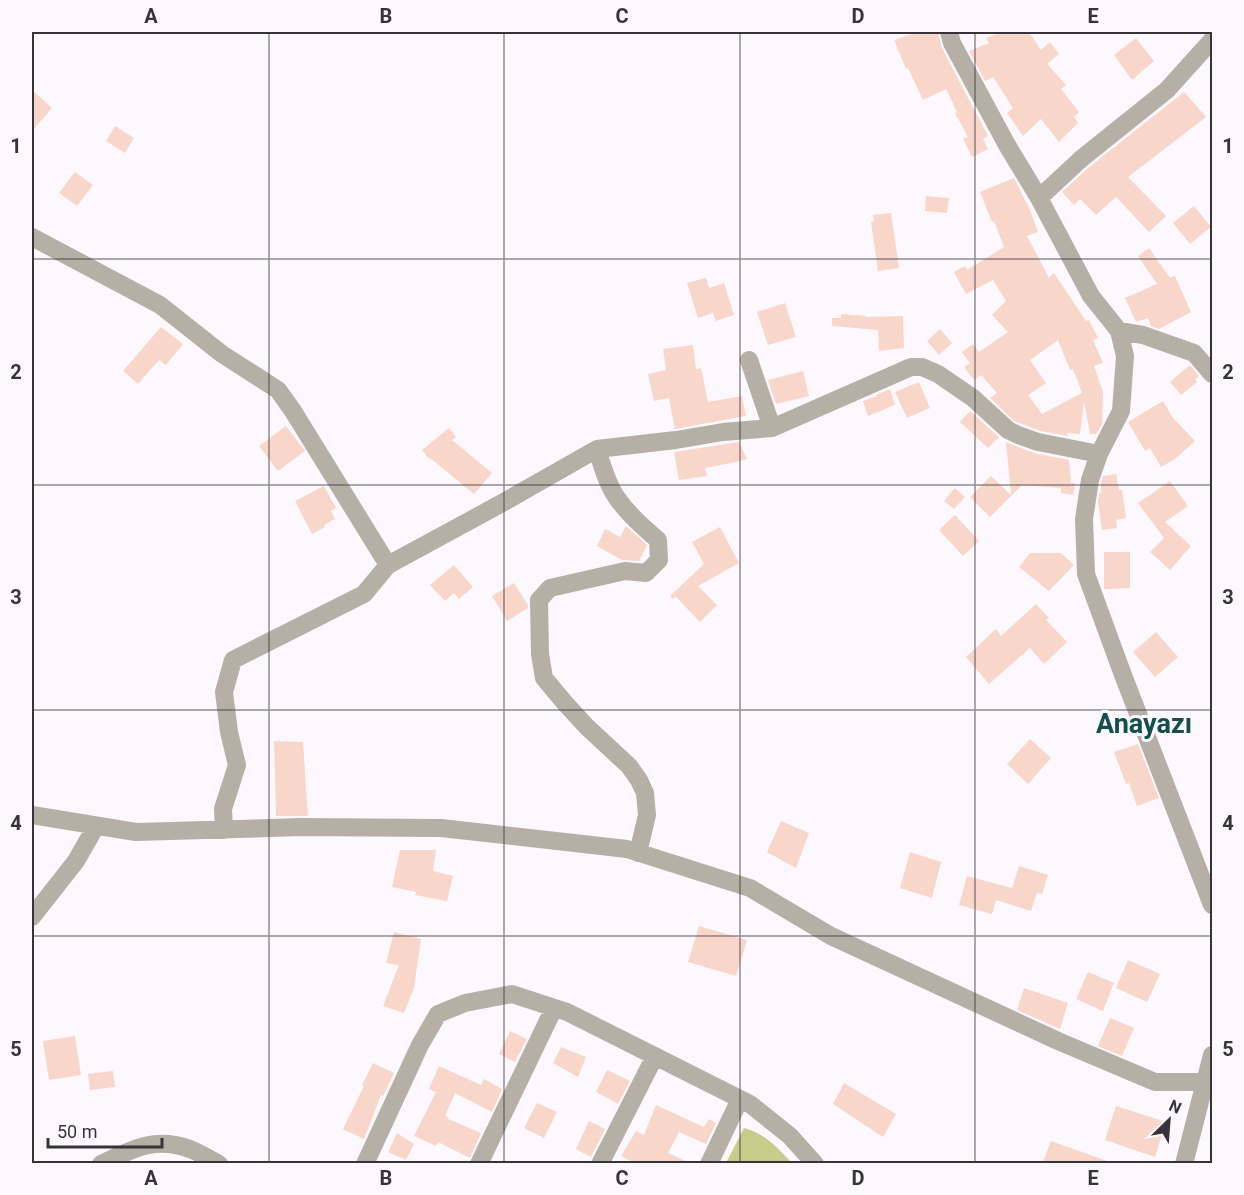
<svg xmlns="http://www.w3.org/2000/svg" width="1244" height="1195" font-family="Roboto,sans-serif">
	<style>
		.green { fill: #c4cd8a }
		.building { fill: #f9d6ca; fill-rule: evenodd }
		.lines { fill: none; stroke-linecap: round; stroke-linejoin: round }
		.minor { stroke: #b5afa5; stroke-width: 18 }
		.grid { fill: none; stroke: #38323b; stroke-width: 1.5; stroke-opacity: 0.55 }
		.labels { text-anchor: middle; stroke-width: 6; stroke-linejoin: round; paint-order: stroke }
		.district-label { font-size: 27px; font-weight: bold; fill: #134f4c; stroke: #fcf8fd }
		.neatline { fill: none; stroke: #38323b; stroke-width: 2 }
		.grid-label { font-size: 20px; text-anchor: middle; font-weight: bold; fill: #38323b }
	</style>
	<rect width="100%" height="100%" fill="#fcf8fd"/>
	<!-- green -->
	<path class="green" d="M 744,1128 C 766,1134 777,1147 792,1163 L 726,1163 Z"/>
	<!-- building -->
	<path class="building" d="M 918,32 L 938,32 L 942,48 L 988,136 L 983,139 L 988,149 L 972,157 L 963,139 L 968,137 L 955,113 L 957,112 L 946,89 L 923,100 L 908,68 L 906,69 L 894,40 Z
		M 1002,32 L 1029,32 L 1041,50 L 1050,42 L 1059,54 L 1047,64 L 1066,85 L 1061,89 L 1079,112 L 1074,117 L 1078,123 L 1059,142 L 1041,119 L 1023,136 L 1007,113 L 1013,108 L 993,77 L 985,81 L 969,51 L 989,43 L 986,38 Z
		M 1136,38 L 1154,61 L 1132,80 L 1114,55 Z
		M 32,90 L 52,108 L 32,131 Z
		M 1184,92 L 1206,117 L 1128,177 L 1166,216 L 1149,232 L 1116,197 L 1096,215 L 1080,199 L 1074,205 L 1062,192 L 1088,168 Z
		M 115,126 L 134,138 L 125,153 L 106,141 Z
		M 75,172 L 93,185 L 77,206 L 59,193 Z
		M 1014,178 L 1030,210 L 1038,232 L 1027,236 L 1049,278 L 1054,273 L 1086,321 L 1089,320 L 1098,338 L 1093,340 L 1103,363 L 1094,366 L 1103,392 L 1102,424 L 1096,434 L 1090,434 L 1084,401 L 1080,434 L 1067,433 L 1068,436 L 1041,431 L 1014,421 L 990,398 L 997,393 L 981,375 L 974,380 L 964,367 L 970,363 L 962,352 L 973,344 L 979,352 L 1008,332 L 992,315 L 1006,301 L 993,280 L 966,294 L 954,272 L 965,266 L 967,270 L 1004,247 L 994,221 L 992,222 L 980,192 ZM 1058,340 L 1070,370 L 1073,369 L 1082,393 L 1042,414 L 1028,395 L 1046,383 L 1030,360 Z
		M 926,196 L 949,198 L 947,213 L 925,211 Z
		M 1194,206 L 1211,227 L 1190,244 L 1173,223 Z
		M 891,213 L 899,268 L 878,271 L 871,222 L 874,221 L 873,215 Z
		M 1149,248 L 1170,278 L 1175,276 L 1191,312 L 1159,329 L 1151,326 L 1148,318 L 1136,322 L 1125,298 L 1157,284 L 1138,256 Z
		M 706,278 L 709,288 L 724,283 L 734,315 L 716,321 L 713,313 L 698,318 L 687,283 Z
		M 785,303 L 796,337 L 768,345 L 757,312 Z
		M 841,314 L 866,316 L 866,317 L 903,316 L 904,348 L 879,351 L 878,330 L 832,326 L 832,318 L 841,318 Z
		M 161,327 L 183,344 L 166,365 L 159,360 L 138,384 L 123,371 Z
		M 940,329 L 952,343 L 939,355 L 927,341 Z
		M 693,345 L 696,369 L 701,368 L 708,402 L 742,396 L 746,416 L 675,429 L 669,398 L 654,401 L 648,374 L 666,370 L 663,349 Z
		M 1190,365 L 1199,376 L 1195,380 L 1197,382 L 1181,395 L 1170,382 Z
		M 803,371 L 809,396 L 776,404 L 768,380 Z
		M 919,382 L 930,408 L 907,418 L 895,392 Z
		M 890,389 L 895,405 L 868,416 L 863,401 L 877,396 L 876,395 Z
		M 1163,401 L 1173,418 L 1195,441 L 1175,459 L 1161,467 L 1150,448 L 1145,451 L 1128,422 Z
		M 970,411 L 999,437 L 988,448 L 960,422 Z
		M 286,426 L 305,451 L 278,471 L 259,446 Z
		M 449,428 L 456,437 L 452,440 L 492,473 L 474,494 L 430,458 L 429,459 L 422,450 Z
		M 739,442 L 747,459 L 736,462 L 705,468 L 707,476 L 679,480 L 674,452 Z
		M 1006,442 L 1034,453 L 1069,460 L 1071,483 L 1075,483 L 1073,495 L 1061,493 L 1061,488 L 1022,485 L 990,517 L 970,497 L 991,476 L 1011,495 Z
		M 1116,474 L 1119,490 L 1122,490 L 1126,518 L 1116,520 L 1117,528 L 1102,530 L 1098,502 L 1099,493 L 1101,493 L 1101,483 L 1103,476 Z
		M 1170,481 L 1188,506 L 1165,522 L 1191,546 L 1170,570 L 1150,552 L 1164,538 L 1138,503 Z
		M 324,486 L 336,508 L 331,511 L 335,519 L 324,525 L 325,527 L 312,534 L 295,501 Z
		M 955,488 L 965,497 L 954,509 L 944,501 Z
		M 955,515 L 979,541 L 963,556 L 939,530 Z
		M 626,526 L 647,545 L 639,561 L 622,560 L 597,546 L 605,529 L 620,537 Z
		M 720,527 L 739,563 L 698,586 L 717,605 L 700,622 L 676,597 L 672,599 L 670,596 L 704,564 L 692,542 Z
		M 1104,552 L 1130,552 L 1130,588 L 1104,589 Z
		M 1030,553 L 1061,553 L 1074,565 L 1049,591 L 1019,567 Z
		M 454,565 L 473,587 L 459,599 L 454,593 L 445,601 L 430,585 Z
		M 514,583 L 528,605 L 528,608 L 507,621 L 492,596 Z
		M 1036,604 L 1049,618 L 1046,620 L 1067,642 L 1044,664 L 1030,648 L 989,684 L 966,657 L 996,629 L 1001,636 Z
		M 1156,632 L 1178,657 L 1155,677 L 1133,652 Z
		M 1030,739 L 1051,758 L 1028,784 L 1007,764 Z
		M 274,741 L 303,742 L 308,816 L 276,816 Z
		M 1138,744 L 1159,798 L 1137,806 L 1129,783 L 1126,784 L 1114,752 Z
		M 781,821 L 809,833 L 796,868 L 767,852 Z
		M 400,850 L 436,850 L 433,871 L 453,876 L 447,901 L 415,895 L 416,892 L 392,887 Z
		M 910,852 L 941,862 L 932,898 L 900,888 Z
		M 1019,866 L 1048,875 L 1042,894 L 1037,893 L 1031,911 L 996,900 L 992,914 L 959,905 L 967,876 L 1012,888 Z
		M 699,926 L 747,940 L 736,976 L 688,962 Z
		M 394,932 L 421,939 L 414,988 L 404,1013 L 383,1006 L 399,965 L 386,963 Z
		M 1128,960 L 1160,974 L 1147,1002 L 1116,988 Z
		M 1088,972 L 1114,983 L 1103,1011 L 1076,999 Z
		M 1024,988 L 1068,1003 L 1060,1029 L 1017,1010 Z
		M 1110,1018 L 1134,1028 L 1122,1056 L 1098,1046 Z
		M 510,1031 L 527,1039 L 515,1062 L 499,1054 Z
		M 75,1036 L 81,1075 L 49,1080 L 43,1041 Z
		M 561,1047 L 586,1057 L 578,1077 L 553,1063 Z
		M 373,1063 L 394,1073 L 383,1096 L 381,1095 L 364,1139 L 343,1129 L 364,1086 L 362,1085 Z
		M 439,1066 L 481,1085 L 484,1079 L 502,1089 L 492,1112 L 455,1093 L 445,1116 L 449,1118 L 448,1119 L 481,1133 L 470,1158 L 438,1142 L 436,1146 L 414,1136 L 436,1092 L 429,1089 Z
		M 607,1070 L 630,1081 L 618,1104 L 596,1092 Z
		M 113,1071 L 115,1087 L 90,1090 L 88,1074 Z
		M 844,1083 L 896,1114 L 883,1137 L 833,1104 Z
		M 537,1103 L 557,1112 L 544,1138 L 524,1128 Z
		M 656,1105 L 704,1127 L 709,1119 L 716,1123 L 706,1144 L 679,1132 L 668,1153 L 692,1164 L 636,1164 L 621,1156 L 636,1131 L 644,1135 Z
		M 1116,1106 L 1166,1122 L 1155,1157 L 1105,1140 Z
		M 589,1121 L 605,1129 L 591,1157 L 576,1149 Z
		M 397,1133 L 414,1144 L 406,1160 L 388,1152 Z
		M 1051,1141 L 1110,1162 L 1109,1164 L 1042,1164 Z"/>
	<g class="lines">
		<!-- minor -->
		<path class="minor" d="M 949,32 L 952,43 L 1007,145 L 1039,198 L 1091,296 L 1119,331 L 1125,356 L 1121,411 L 1099,454 L 1090,480 L 1084,519 L 1086,574 L 1123,675 L 1212,905
			M 1039,198 L 1081,159 L 1167,90 L 1212,40
			M 32,237 L 160,305 L 222,354 L 278,390 L 293,411 L 388,565
			M 1119,331 L 1143,335 L 1194,353 L 1212,374
			M 749,360 L 772,428
			M 597,449 C 602,465 607,484 617,498 C 628,514 643,527 658,540 L 659,560 L 646,573 L 625,571 L 550,588 L 539,600 L 540,654 L 544,678 L 564,702 L 586,726 L 629,766 L 639,780 L 645,793 L 647,815 L 638,853
			M 32,815 L 136,832 L 302,827 L 441,828 L 627,849 L 750,888 L 831,936 L 1058,1041 L 1155,1082 L 1212,1082
			M 224,830 L 223,809 L 237,765 L 229,732 L 224,692 L 233,660 L 364,594 L 388,565 L 504,502 L 597,449 L 676,440 L 723,432 L 772,428 L 911,367 L 922,367 L 938,374 L 973,398 L 1008,430 L 1018,435 L 1038,442 L 1099,454
			M 32,917 L 76,861 L 96,826
			M 101,1164 C 132,1149 155,1136 190,1149 C 200,1153 210,1159 219,1164
			M 365,1164 L 420,1045 L 438,1014 L 465,1003 L 512,994 L 567,1012 L 750,1104 L 790,1136 L 815,1164
			M 479,1164 L 554,1008
			M 600,1164 L 655,1056
			M 709,1164 L 740,1099
			M 1184,1164 L 1212,1055"/>
	</g>
	<!-- grid -->
	<path class="grid" d="M 269,32 L 269,1164M 504,32 L 504,1164M 740,32 L 740,1164M 975,32 L 975,1164M 32,259 L 1212,259M 32,485 L 1212,485M 32,710 L 1212,710M 32,936 L 1212,936"/>
	<g class="labels">
		<!-- district labels -->
		<g class="district-label">
			<text x="1144" y="733">Anayazı</text>
		</g>
	</g>
	<!-- border -->
	<rect width="1244" height="1195" fill="none" stroke="#fcf8fd" stroke-width="66"/>
	<!-- north arrow -->
	<g transform="translate(1169 1120) rotate(25)" stroke="#fcf8fd" stroke-width="4.5" paint-order="stroke">
	<path d="M0-4.5L10 22L0 15L-10 22Z" fill="#38323b"/>
	<text y="-9" font-size="16" font-weight="bold" text-anchor="middle" fill="#38323b">N</text>
	</g>
	<!-- scale -->
	<path d="M48 1138v9h114v-9" fill="none" stroke="#38323b" stroke-width="3"/>
	<text x="57" y="1138" font-size="18" fill="#38323b" stroke="#fcf8fd" stroke-width="4.5" paint-order="stroke">50 m</text>
	<rect x="33" y="33" width="1178" height="1129" class="neatline"/>
	<g class="grid-label">
		<text x="151" y="23">A</text>
		<text x="386" y="23">B</text>
		<text x="622" y="23">C</text>
		<text x="858" y="23">D</text>
		<text x="1093" y="23">E</text>
		<text x="16" y="153">1</text>
		<text x="1228" y="153">1</text>
		<text x="16" y="379">2</text>
		<text x="1228" y="379">2</text>
		<text x="16" y="604">3</text>
		<text x="1228" y="604">3</text>
		<text x="16" y="830">4</text>
		<text x="1228" y="830">4</text>
		<text x="16" y="1056">5</text>
		<text x="1228" y="1056">5</text>
		<text x="151" y="1185">A</text>
		<text x="386" y="1185">B</text>
		<text x="622" y="1185">C</text>
		<text x="858" y="1185">D</text>
		<text x="1093" y="1185">E</text>
	</g>
</svg>
